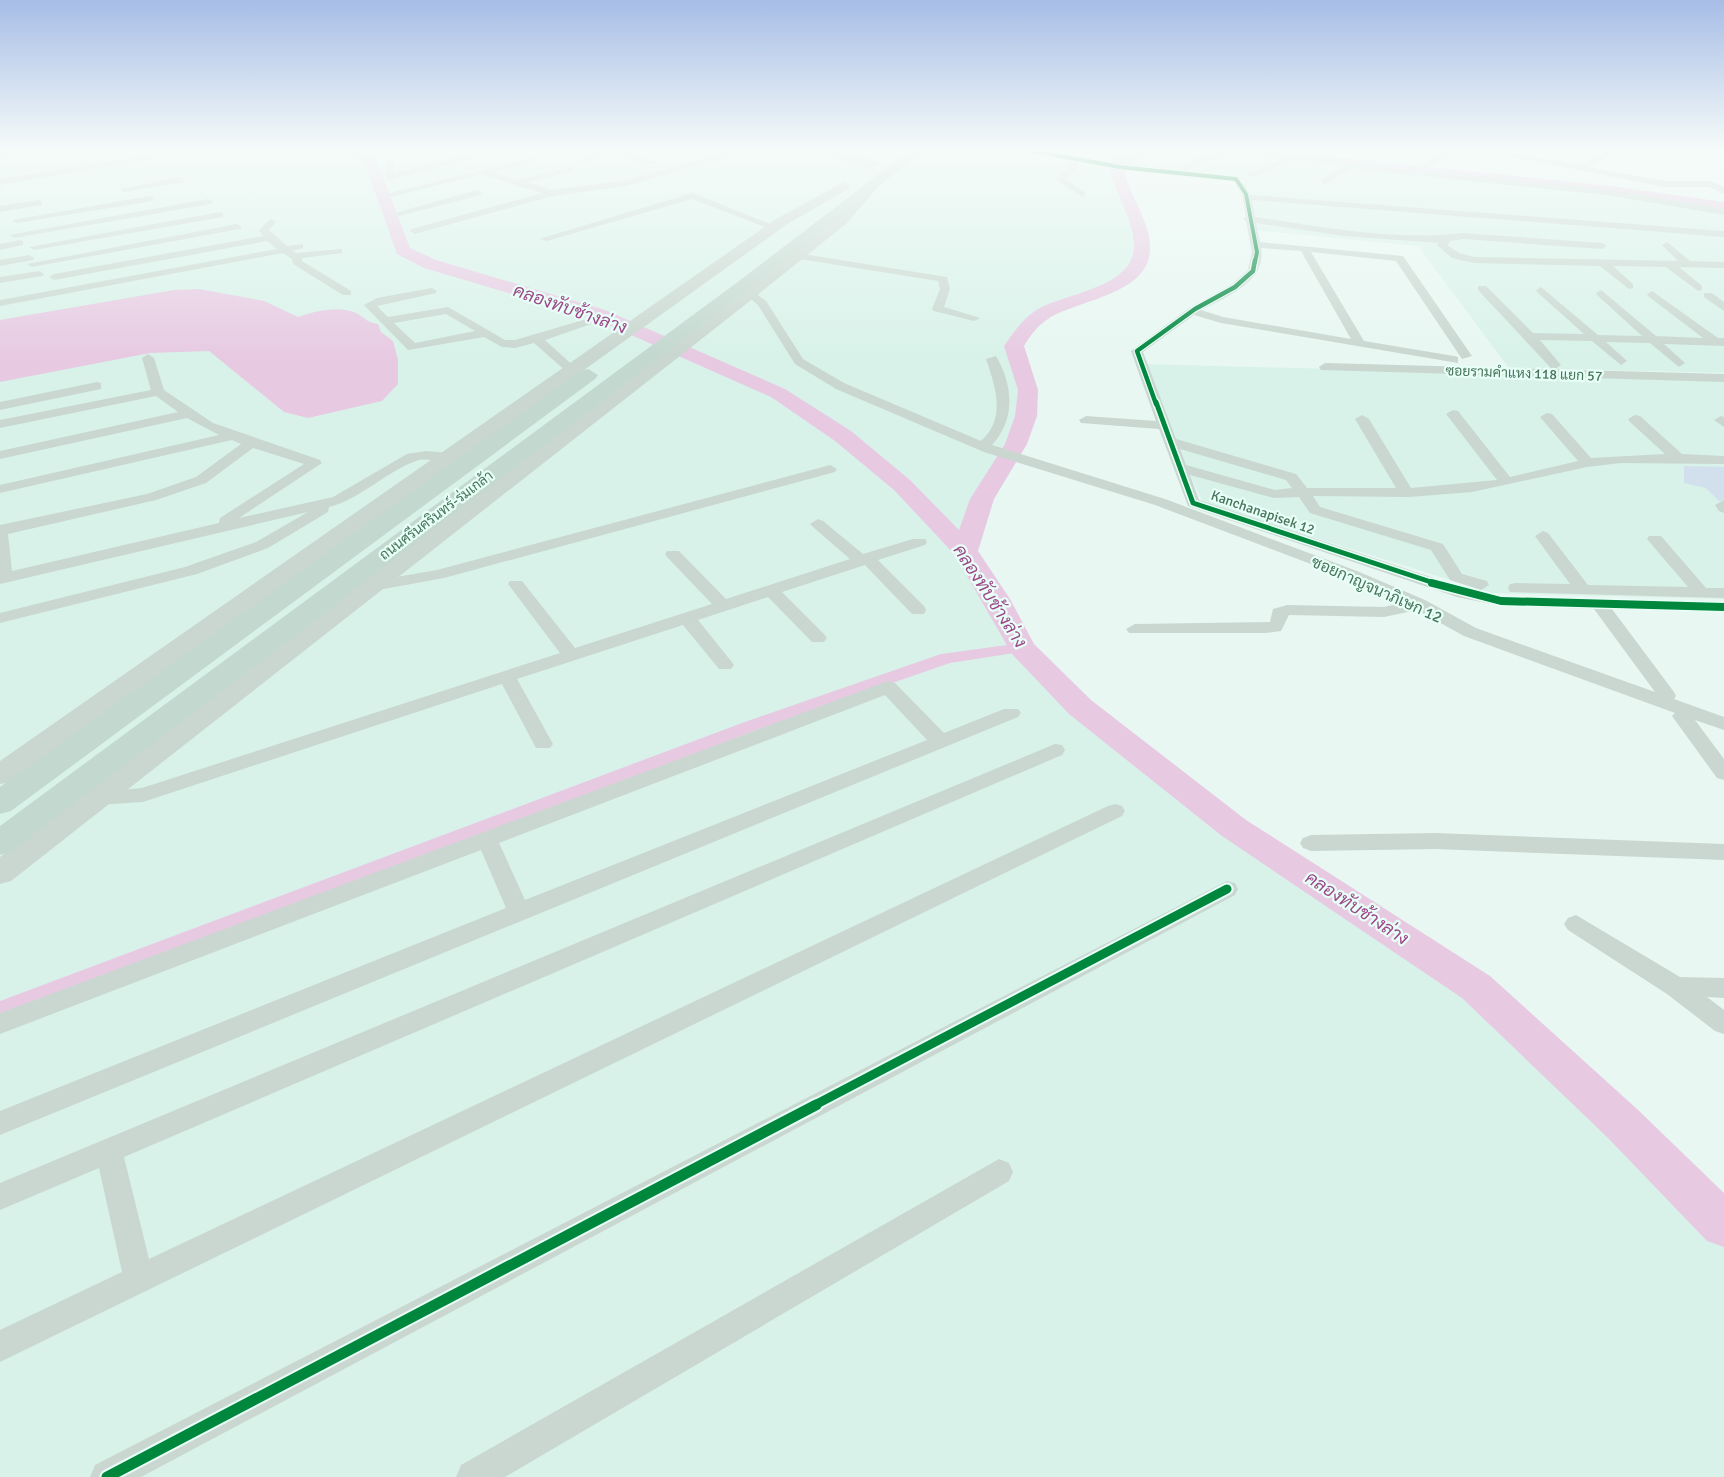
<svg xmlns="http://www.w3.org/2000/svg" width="1724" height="1477" font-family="Signika,Sarabun,sans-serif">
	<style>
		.residential { fill: #d8f2e9 }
		.green { fill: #d2e0ee }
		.water { fill: #e7cae2 }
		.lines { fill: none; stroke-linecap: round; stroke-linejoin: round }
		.canal { fill: #e7cae2; fill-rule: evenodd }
		.river { fill: #e7cae2; fill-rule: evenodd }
		.minor { fill: #c9d7d0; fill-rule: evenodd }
		.tertiary { fill: #c9d7d0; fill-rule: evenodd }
		.secondary { fill: #c9d7d0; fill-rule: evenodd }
		.primary { fill: #c3d8cf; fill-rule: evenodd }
		.cycleway-far5-casing { stroke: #e8fff8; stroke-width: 5 }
		.cycleway-far4-casing { stroke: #e8fff8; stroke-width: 7 }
		.cycleway-far3-casing { stroke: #e8fff8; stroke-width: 8 }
		.cycleway-far2-casing { stroke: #e8fff8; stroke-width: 11 }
		.cycleway-far1-casing { stroke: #e8fff8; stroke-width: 13 }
		.cycleway-casing { stroke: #e8fff8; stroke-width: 15 }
		.cycleway-far5 { stroke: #00873e; stroke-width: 4 }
		.cycleway-far4 { stroke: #00873e; stroke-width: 4.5 }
		.cycleway-far3 { stroke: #00873e; stroke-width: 5 }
		.cycleway-far2 { stroke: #00873e; stroke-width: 8 }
		.cycleway-far1 { stroke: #00873e; stroke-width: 9 }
		.cycleway { stroke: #00873e; stroke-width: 11 }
		.labels { text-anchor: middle; stroke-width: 4.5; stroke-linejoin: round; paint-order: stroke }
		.far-street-label { font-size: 14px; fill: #48755c; stroke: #e8fff8 }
		.street-label { font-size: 16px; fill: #48755c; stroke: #e8fff8 }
		.water-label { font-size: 18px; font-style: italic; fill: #9e4989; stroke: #e8fff8 }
	</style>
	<rect width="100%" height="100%" fill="#e8f7f2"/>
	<!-- residential -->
	<path class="residential" d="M 0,149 L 1230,149 L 1282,158 L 1518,182 L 1724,210 L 1724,373 L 1509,368 L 1418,246 L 1251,230 L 1253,208 L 1242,178 L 1141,168 L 1124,165 L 1125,159 L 1121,163 L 1122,179 L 1128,197 L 1137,210 L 1149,251 L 1141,269 L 1124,283 L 1050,312 L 1029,332 L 1021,347 L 1035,390 L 1033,416 L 1024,445 L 990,500 L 973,551 L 1005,598 L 1031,646 L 1089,704 L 1242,823 L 1293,858 L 1484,981 L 1632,1117 L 1724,1208 L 1724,1477 L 0,1477 Z
		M 1140,364 L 1724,379 L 1724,599 L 1492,593 L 1203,503 Z"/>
	<!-- green -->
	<path class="green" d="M 1684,466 L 1724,467 L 1724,501 L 1719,501 L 1706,488 L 1684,483 Z"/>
	<!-- water -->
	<path class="water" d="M 199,289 L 264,301 L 298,317 C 314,311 340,305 356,313 C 366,318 367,323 378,324 L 381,332 L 393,341 L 398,360 L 398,384 L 382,401 L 308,418 L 284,412 L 209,351 L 150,353 L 0,382 L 0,320 L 174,290 Z"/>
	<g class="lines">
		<!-- canal -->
		<path class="canal" d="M 1022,643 L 1030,648 L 1028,651 L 950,663 L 754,731 L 0,1020 L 0,1001 L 742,723 L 941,654 Z"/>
		<!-- river -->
		<path class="river" d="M 334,149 L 353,149 L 375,156 L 410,248 L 436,260 L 605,310 L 785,389 L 851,431 L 910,480 L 959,530 L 970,499 L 1005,444 L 1015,416 L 1018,390 L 1004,346 C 1013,333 1022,320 1035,311 C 1062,293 1134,289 1134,246 C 1134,217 1112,191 1109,162 L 1127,149 L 1142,149 L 1123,163 C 1126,192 1149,217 1150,246 C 1152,295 1078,299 1048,319 C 1037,326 1030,336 1024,346 L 1038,390 L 1037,416 L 1027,444 L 994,499 L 978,551 L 1010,599 L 1034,644 L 1091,700 L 1246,820 L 1490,976 L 1637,1109 L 1724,1193 L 1724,1247 L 1707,1241 L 1607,1137 L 1462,998 L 1222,836 L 1069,714 L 1012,654 L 955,555 L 894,490 L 835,441 L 771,397 L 593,318 L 424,268 L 397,254 L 364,161 Z
			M 1293,153 L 1610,186 L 1724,202 L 1724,210 L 1610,194 L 1288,160 L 1288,154 Z"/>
		<!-- minor -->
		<path class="minor" d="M 31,149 L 50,149 L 0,159 L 0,155 Z
			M 168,149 L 178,149 L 182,153 L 0,185 L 0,179 L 171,152 Z
			M 493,149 L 503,150 L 390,180 L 386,177 L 386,159 L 393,161 L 394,173 Z
			M 539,149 L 550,149 L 542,152 Z
			M 599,149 L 619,149 L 656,163 L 652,165 L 613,154 L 582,162 L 578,160 L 604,152 Z
			M 739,149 L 753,149 L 626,186 L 553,196 L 415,234 L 410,231 L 412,229 L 542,193 L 482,174 L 390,197 L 386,194 L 532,158 L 535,162 L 492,172 L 517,180 L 573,167 L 573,171 L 527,182 L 552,190 L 622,181 Z
			M 812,149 L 824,149 L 875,168 L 868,170 Z
			M 1019,149 L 1037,149 L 1120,165 L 1144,149 L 1154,149 L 1129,165 L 1184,171 L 1183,167 L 1199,157 L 1225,151 L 1222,149 L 1246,149 L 1417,173 L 1413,176 L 1352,168 L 1324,185 L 1321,180 L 1343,166 L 1293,160 L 1250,178 L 1247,173 L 1284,159 L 1237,153 L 1205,161 L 1187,171 L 1239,177 L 1251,195 L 1724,231 L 1724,237 L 1252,200 L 1255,217 C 1323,227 1395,241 1463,233 L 1602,243 L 1607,246 L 1602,249 L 1463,239 L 1450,241 L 1447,245 L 1459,253 L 1474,257 L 1678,261 L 1662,245 L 1667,242 L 1690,261 L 1724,262 L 1724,268 L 1679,267 L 1702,286 L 1702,290 L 1698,291 L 1666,267 L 1613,266 L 1633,284 L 1633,288 L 1629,289 L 1600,266 L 1474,263 L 1452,258 L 1437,245 L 1439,243 L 1343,236 L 1256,223 L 1260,242 L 1403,256 L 1472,356 L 1462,359 L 1396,261 L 1311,252 L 1364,341 L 1454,356 L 1458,357 L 1458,363 L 1221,323 L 1194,315 L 1143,352 L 1176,439 L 1296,474 L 1307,488 L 1396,488 L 1355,419 L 1362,415 L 1369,419 L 1411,488 L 1497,480 L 1446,414 L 1453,410 L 1458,411 L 1510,477 L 1578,461 L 1540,417 L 1547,413 L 1552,414 L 1591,458 L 1665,454 L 1630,422 L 1628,419 L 1635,415 L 1640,416 L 1682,454 L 1724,456 L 1724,464 L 1621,463 L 1587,467 L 1472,492 L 1409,497 L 1313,496 L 1320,507 L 1443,544 L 1462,574 L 1487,581 L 1489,585 L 1481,590 L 1450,580 L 1431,550 L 1310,513 L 1299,497 L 1274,498 L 1190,475 L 1199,500 L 1467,589 L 1501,596 L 1724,602 L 1724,612 L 1612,609 L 1674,692 L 1676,696 L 1674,699 L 1724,717 L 1724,730 L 1695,720 L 1724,759 L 1724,780 L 1717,778 L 1672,716 L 1675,713 L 1464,636 L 1417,610 L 1384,617 L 1289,615 L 1281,631 L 1265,633 L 1129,633 L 1126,629 L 1135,624 L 1270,622 L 1273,609 L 1287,605 L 1384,607 L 1402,603 L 1345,577 L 1155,505 L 984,452 L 836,389 L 795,364 L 758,305 L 745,294 L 754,292 L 766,301 L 803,359 L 844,383 L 981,441 C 1007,418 995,386 986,359 L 996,356 C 1013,385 1016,419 992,445 L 1165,499 L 1357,571 L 1425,600 L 1476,628 L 1655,692 L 1594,609 L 1501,606 L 1457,597 L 1188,506 L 1159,429 L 1081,423 L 1079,420 L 1086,416 L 1156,421 L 1131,351 L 1188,309 L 1231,285 L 1248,270 L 1252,252 L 1246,221 L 1243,219 L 1246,217 L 1242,194 L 1233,181 L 1120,170 L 1077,161 L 1079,167 L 1065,179 L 1085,192 L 1085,196 L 1082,197 L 1057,180 L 1058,175 L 1071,166 L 1068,160 ZM 1261,248 L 1301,251 L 1351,339 L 1223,317 L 1201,310 C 1225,297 1267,282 1261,248 ZM 1180,449 L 1286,480 L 1292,488 L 1275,490 L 1186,465 Z
			M 1337,149 L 1355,149 L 1383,156 L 1379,158 Z
			M 1451,149 L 1462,149 L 1427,167 L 1420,165 Z
			M 1474,149 L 1492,149 L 1579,165 L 1611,149 L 1622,149 L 1588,167 L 1664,181 L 1711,181 L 1724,187 L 1724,194 L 1709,187 L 1664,187 Z
			M 1425,171 L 1606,189 L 1724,209 L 1724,215 L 1606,195 L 1422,176 Z
			M 182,177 L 185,182 L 124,192 L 120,189 Z
			M 478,190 L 481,191 L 481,195 L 399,216 L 394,213 Z
			M 692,193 L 778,227 L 770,229 L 692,199 L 547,241 L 539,239 Z
			M 150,196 L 153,197 L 153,201 L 17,223 L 12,220 Z
			M 208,199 L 213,202 L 211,204 L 14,238 L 9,235 Z
			M 39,200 L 42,201 L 42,205 L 0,212 L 0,206 Z
			M 220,212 L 223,213 L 223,217 L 34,250 L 29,247 Z
			M 271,219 L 276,222 L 269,230 L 287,246 L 303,244 L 303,248 L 293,251 L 296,253 L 342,249 L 342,253 L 302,258 L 302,261 L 351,291 L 351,295 L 343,295 L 293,264 L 292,259 L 283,253 L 0,306 L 0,300 L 277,249 L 267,241 L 54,280 L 49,277 L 54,274 L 263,236 L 259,230 Z
			M 237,224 L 242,227 L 240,229 L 32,267 L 27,264 Z
			M 20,240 L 23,241 L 23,245 L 0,250 L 0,244 Z
			M 797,253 L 947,277 L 950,289 L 944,307 L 980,318 L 974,321 L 934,311 L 932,309 L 940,289 L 938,281 L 793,258 L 792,256 Z
			M 29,255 L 34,258 L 33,260 L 0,266 L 0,260 Z
			M 39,271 L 44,274 L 43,276 L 0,283 L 0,277 Z
			M 1478,286 L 1486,286 L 1533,333 L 1584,334 L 1537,292 L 1536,290 L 1541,287 L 1598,335 L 1642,336 L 1597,295 L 1596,293 L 1601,290 L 1656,336 L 1703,338 L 1648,296 L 1647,294 L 1652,291 L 1718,338 L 1724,338 L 1724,346 L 1664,344 L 1685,363 L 1679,367 L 1650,343 L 1606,342 L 1627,361 L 1621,365 L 1592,341 L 1540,340 L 1561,365 L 1555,369 L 1551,368 L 1478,290 Z
			M 432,288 L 437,291 L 436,293 L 377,306 L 388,317 L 448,307 L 505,340 L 515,340 L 583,320 L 591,320 L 591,324 L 545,340 L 578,370 L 572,374 L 568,373 L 534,343 L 515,348 L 502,347 L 484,337 L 408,350 L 364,305 L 377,298 ZM 446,314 L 475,331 L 415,343 L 394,323 Z
			M 1704,293 L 1712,293 L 1724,302 L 1724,311 L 1704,297 Z
			M 148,354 L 154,358 L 164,390 L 213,423 L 320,460 L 322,463 L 239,518 L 333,497 L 407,454 L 426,451 L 449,453 L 456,457 C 447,467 428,456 416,461 C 385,472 361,499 329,507 L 328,512 L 268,548 L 197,574 L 0,623 L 0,613 L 185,567 L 256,542 L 308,512 L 0,584 L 0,525 L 147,494 L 196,477 L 241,444 L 232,440 L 0,493 L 0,485 L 219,435 L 187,418 L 0,459 L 0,451 L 178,412 L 156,396 L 0,428 L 0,420 L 151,390 L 142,358 ZM 253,448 L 304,464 L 220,518 L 219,523 L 12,571 L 8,534 L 156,500 L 206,483 Z
			M 1325,363 L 1724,374 L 1724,382 L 1321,370 L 1319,367 Z
			M 97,382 L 101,383 L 101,389 L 0,410 L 0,402 Z
			M 1721,416 L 1724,417 L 1724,427 L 1714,420 Z
			M 830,465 L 837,469 L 835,472 L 444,578 L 362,593 L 354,588 L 362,583 L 437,570 Z
			M 1722,501 L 1724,501 L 1724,513 L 1719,511 L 1715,505 Z
			M 818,519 L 823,521 L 863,554 L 913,539 L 925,539 L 927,542 L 925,545 L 878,560 L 924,606 L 926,610 L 924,614 L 912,614 L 865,565 L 782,592 L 824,634 L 827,638 L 824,642 L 812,642 L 768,597 L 698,620 L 731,661 L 734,665 L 731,669 L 719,669 L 683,625 L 517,679 L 553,744 L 550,748 L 536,748 L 502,684 L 143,802 L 97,805 L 90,803 L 87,798 L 90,793 L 142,788 L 560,653 L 508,584 L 510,581 L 522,581 L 575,648 L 712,604 L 667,557 L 665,554 L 667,551 L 679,551 L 726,599 L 850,559 L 813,527 L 810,524 Z
			M 1543,531 L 1548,533 L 1588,585 L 1688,587 L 1647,539 L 1649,536 L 1661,536 L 1706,588 L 1724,588 L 1724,598 L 1510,592 L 1508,588 L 1510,584 L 1516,583 L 1570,584 L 1535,536 Z
			M 888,681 L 895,683 L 944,733 L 1004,709 L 1018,709 L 1021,713 L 1018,717 L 0,1135 L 0,1111 L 506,908 L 481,850 L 0,1034 L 0,1013 ZM 885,695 L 927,740 L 525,900 L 499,843 Z
			M 1055,744 L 1062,745 L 1065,750 L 1062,755 L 124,1157 L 149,1259 L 1108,806 L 1115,804 L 1122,806 L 1125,811 L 1122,816 L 0,1362 L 0,1330 L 122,1272 L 99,1168 L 0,1210 L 0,1183 Z
			M 1435,833 L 1724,844 L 1724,860 L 1435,849 L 1311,851 L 1303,848 L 1300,843 L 1303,838 L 1311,835 Z
			M 1227,881 L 1235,883 L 1238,889 L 1235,895 L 141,1477 L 90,1477 L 95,1465 Z
			M 1576,915 L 1680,977 L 1724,978 L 1724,998 L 1707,997 L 1724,1010 L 1724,1034 L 1715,1031 L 1667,994 L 1568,930 L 1564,924 L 1568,918 Z
			M 999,1159 L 1009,1163 L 1013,1172 L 1009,1181 L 505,1477 L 456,1477 L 461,1465 Z"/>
		<!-- tertiary -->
		<path class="tertiary" d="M 826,149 L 841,149 L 882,164 L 873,166 Z"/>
		<!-- secondary -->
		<path class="secondary" d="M 844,182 L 850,186 L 848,189 L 786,225 L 10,782 L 0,784 L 0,761 L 776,219 Z
			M 872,183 L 878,187 L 847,223 L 755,297 L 11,881 L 0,884 L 0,857 L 745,291 L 837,217 L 868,184 Z"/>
		<!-- primary -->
		<path class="primary" d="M 912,149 L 926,149 L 747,290 L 12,851 L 0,855 L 0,826 L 735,284 Z
			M 588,369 L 598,375 L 595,379 L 11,811 L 0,814 L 0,787 L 581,371 Z"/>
		<!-- cycleway-far5 casing -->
		<g class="cycleway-far5-casing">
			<path id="cycleway-far5" d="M 1023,149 L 1120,167 L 1236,179 L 1246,194 L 1257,252 L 1255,262"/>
		</g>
		<!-- cycleway-far4 casing -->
		<g class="cycleway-far4-casing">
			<path id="cycleway-far4" d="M 1156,404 L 1137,351 L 1195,309 L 1235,287 L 1253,271 L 1255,260"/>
		</g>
		<!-- cycleway-far3 casing -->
		<g class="cycleway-far3-casing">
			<path id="cycleway-far3" d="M 1156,402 L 1193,503 L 1437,584"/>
		</g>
		<!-- cycleway-far2 casing -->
		<g class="cycleway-far2-casing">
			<path id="cycleway-far2" d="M 1432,583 L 1501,601 L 1724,607"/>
		</g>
		<!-- cycleway-far1 casing -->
		<g class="cycleway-far1-casing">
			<path id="cycleway-far1" d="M 813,1106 L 1227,889"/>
		</g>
		<!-- cycleway casing -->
		<g class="cycleway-casing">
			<path id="cycleway" d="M 107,1477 L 816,1105"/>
		</g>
		<!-- cycleway-far5 -->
		<use href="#cycleway-far5" class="cycleway-far5"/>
		<!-- cycleway-far4 -->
		<use href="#cycleway-far4" class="cycleway-far4"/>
		<!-- cycleway-far3 -->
		<use href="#cycleway-far3" class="cycleway-far3"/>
		<!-- cycleway-far2 -->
		<use href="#cycleway-far2" class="cycleway-far2"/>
		<!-- cycleway-far1 -->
		<use href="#cycleway-far1" class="cycleway-far1"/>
		<!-- cycleway -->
		<use href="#cycleway" class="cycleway"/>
	</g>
	<!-- sky -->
	<linearGradient id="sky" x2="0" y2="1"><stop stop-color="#a7bde6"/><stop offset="0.42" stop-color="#f5fbf9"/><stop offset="1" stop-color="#f5fbf9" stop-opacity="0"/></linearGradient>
	<rect width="1724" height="356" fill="url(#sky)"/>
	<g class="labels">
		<!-- far-street labels -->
		<g class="far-street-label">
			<text transform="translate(1524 373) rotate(2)" y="5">ซอยรามคำแหง 118 แยก 57</text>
			<text transform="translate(1263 512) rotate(19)" y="5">Kanchanapisek 12</text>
			<text transform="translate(436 515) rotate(-37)" y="5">ถนนศรีนครินทร์-ร่มเกล้า</text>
		</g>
		<!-- street labels -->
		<g class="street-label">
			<text transform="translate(1377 589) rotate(24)" y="6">ซอยกาญจนาภิเษก 12</text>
		</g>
		<!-- water labels -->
		<g class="water-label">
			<text transform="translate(570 309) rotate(19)" y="6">คลองทับช้างล่าง</text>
			<text transform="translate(990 596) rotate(57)" y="6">คลองทับช้างล่าง</text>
			<text transform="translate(1357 908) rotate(33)" y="6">คลองทับช้างล่าง</text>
		</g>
	</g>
</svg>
